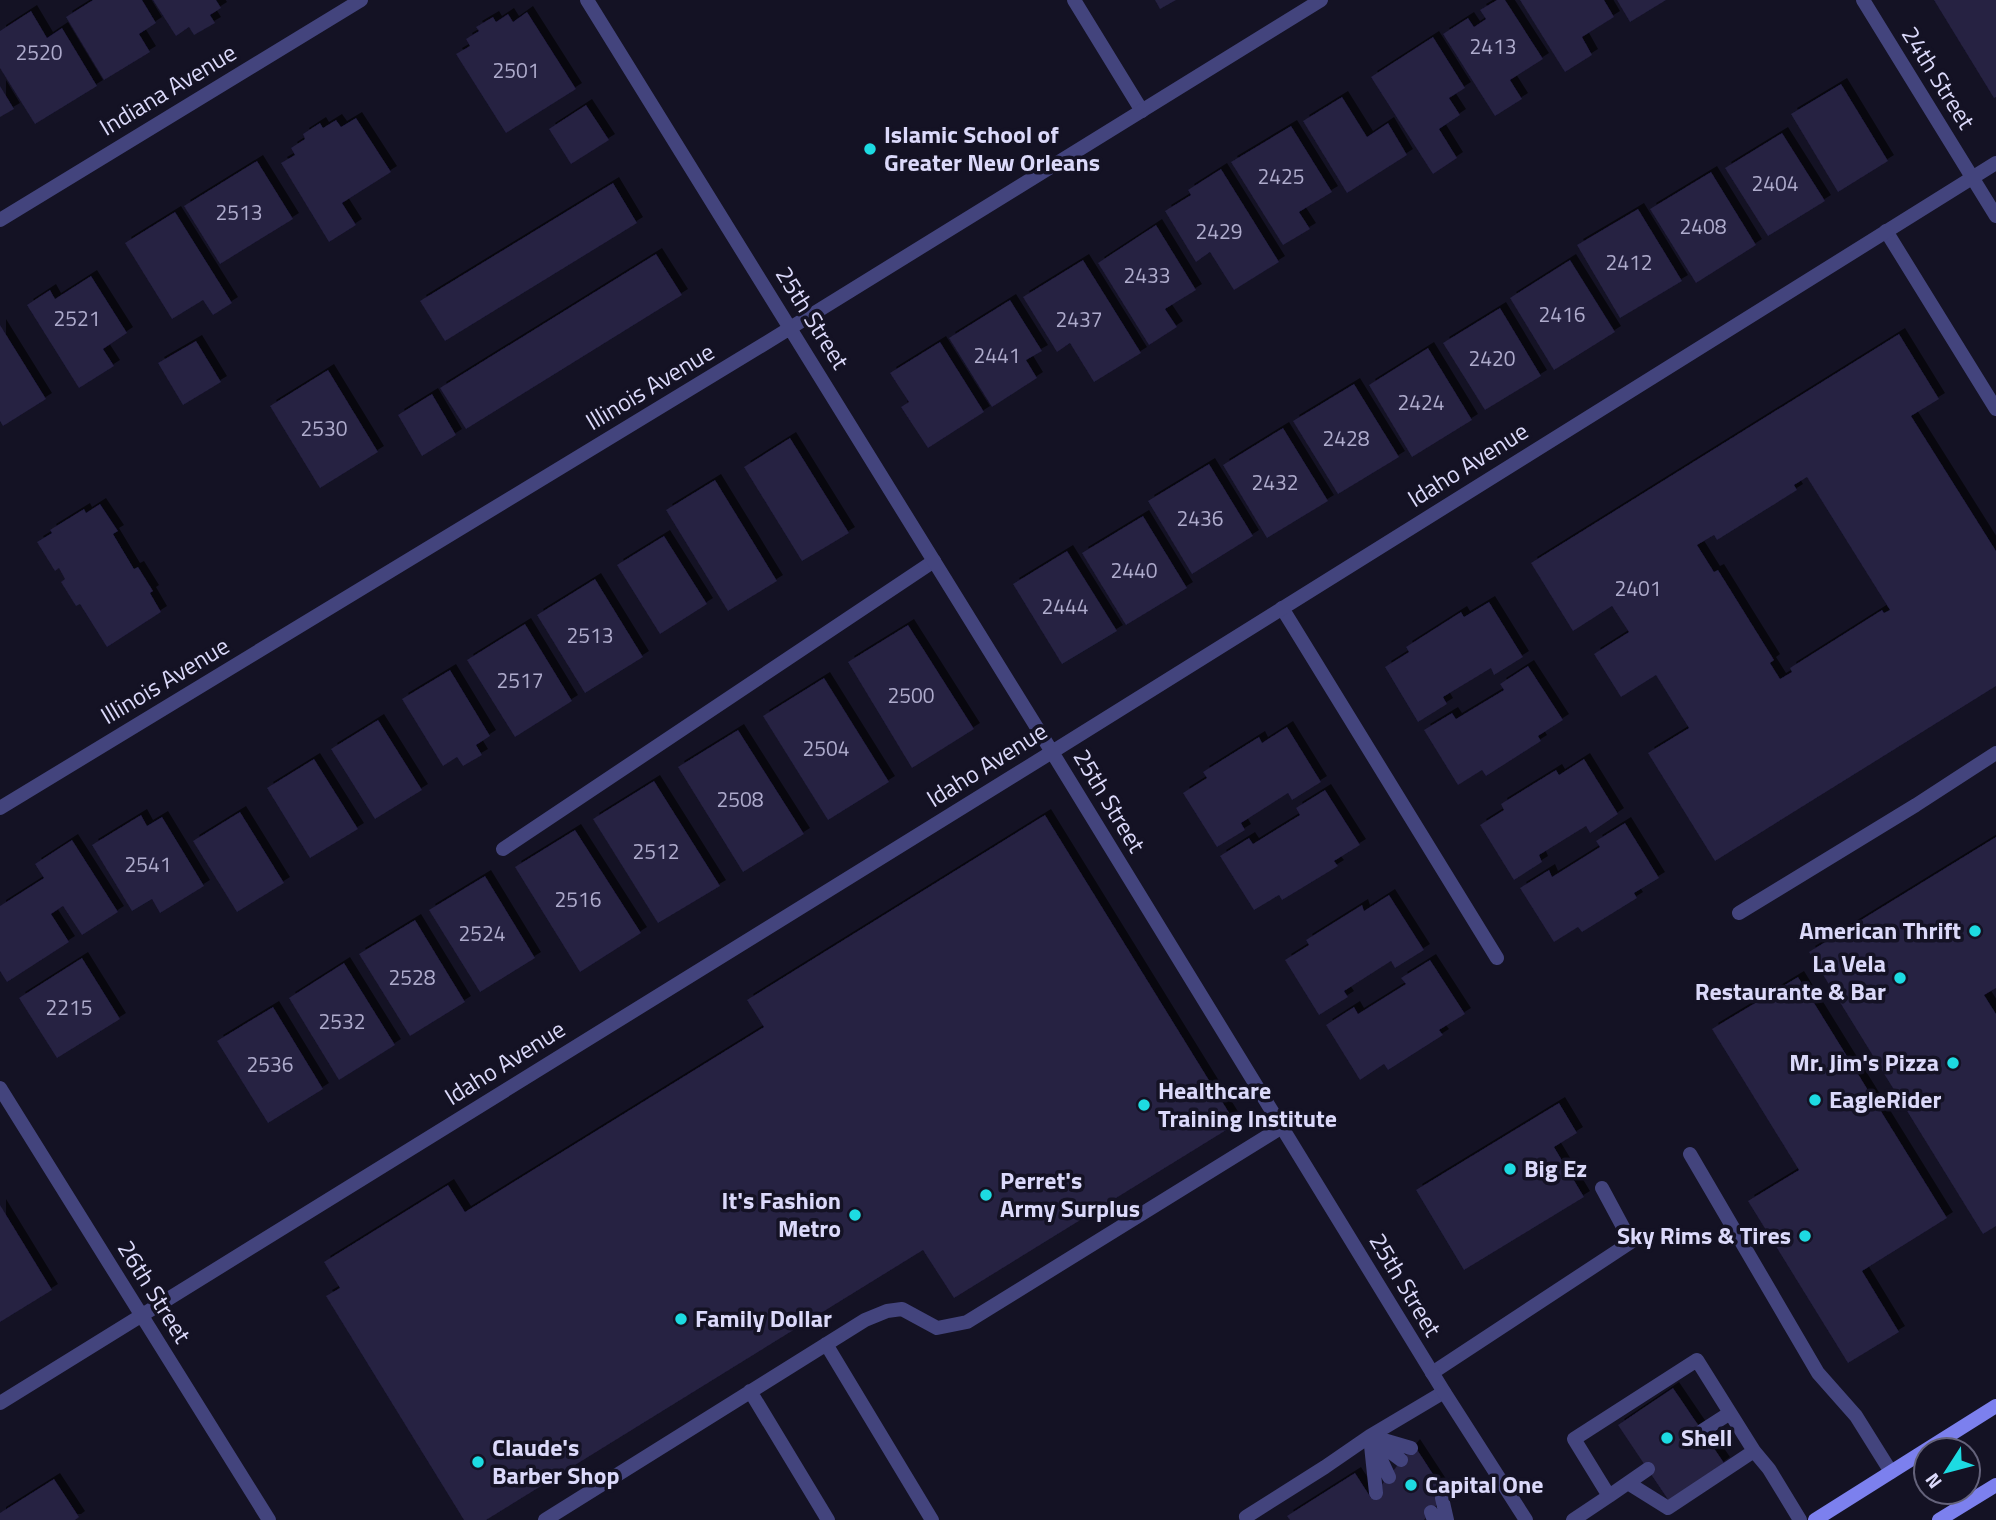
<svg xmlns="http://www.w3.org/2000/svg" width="1996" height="1520" font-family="'Titillium Web',sans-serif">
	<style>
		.building { fill: #252042; fill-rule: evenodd; filter: url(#shadow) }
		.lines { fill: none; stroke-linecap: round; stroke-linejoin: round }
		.lane { stroke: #43447d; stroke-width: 14 }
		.street { stroke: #43447d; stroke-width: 14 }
		.secondary { stroke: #7c80ee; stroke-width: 14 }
		.poi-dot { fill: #1ddbe2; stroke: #141224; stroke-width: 2.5 }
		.labels { text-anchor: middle; stroke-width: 7; stroke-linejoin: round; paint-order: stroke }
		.number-label { font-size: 21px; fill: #aeabcc }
		.street-label { font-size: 24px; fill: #dbd9fa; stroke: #141224 }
		.poi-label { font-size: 24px; font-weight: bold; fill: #dbd9fa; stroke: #141224; text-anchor: start }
	</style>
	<defs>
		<filter id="shadow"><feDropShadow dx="6" dy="-6" stdDeviation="0" flood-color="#0009"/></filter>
	</defs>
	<rect width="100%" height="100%" fill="#141224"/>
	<!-- building -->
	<path class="building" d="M 93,0 L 142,0 L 156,23 L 139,34 L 150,52 L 104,80 L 66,17 Z
		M 153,0 L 216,0 L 221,8 L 210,15 L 215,23 L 194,35 L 189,27 L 176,36 Z
		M 1155,0 L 1176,0 L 1160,9 Z
		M 1497,0 L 1505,0 L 1543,59 L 1510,80 L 1522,99 L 1495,116 L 1443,34 L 1468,18 L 1474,27 L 1486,19 L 1480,10 Z
		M 1520,0 L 1604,0 L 1614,17 L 1582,37 L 1592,55 L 1565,72 Z
		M 1617,0 L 1666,0 L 1630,22 Z
		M 1934,0 L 1996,0 L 1996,97 L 1994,98 Z
		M 31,11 L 47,38 L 62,28 L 97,86 L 35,124 L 0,68 L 0,31 Z
		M 527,12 L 576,89 L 506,133 L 456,54 L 470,46 L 466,39 L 479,31 L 476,27 L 493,17 L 496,22 L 508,14 L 513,22 Z
		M 1433,37 L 1465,88 L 1449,98 L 1460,115 L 1439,129 L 1457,158 L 1433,174 L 1371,77 Z
		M 1841,84 L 1888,161 L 1838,192 L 1791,114 Z
		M 0,86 L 14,109 L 0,117 Z
		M 1342,97 L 1367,137 L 1388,123 L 1407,155 L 1347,193 L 1303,121 Z
		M 586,105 L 609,140 L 571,164 L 549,129 Z
		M 356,118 L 391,172 L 342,203 L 356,225 L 329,242 L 281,163 L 295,155 L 291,148 L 305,139 L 303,134 L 320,123 L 323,128 L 336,120 L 341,127 Z
		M 1291,126 L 1332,192 L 1299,212 L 1310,229 L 1283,245 L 1231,162 Z
		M 1782,133 L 1825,201 L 1768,236 L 1725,168 Z
		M 257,161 L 293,219 L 220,264 L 184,206 Z
		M 1221,169 L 1279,262 L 1234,290 L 1210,252 L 1196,262 L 1165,211 L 1191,195 L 1188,190 Z
		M 1711,172 L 1756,245 L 1696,283 L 1650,209 Z
		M 613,183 L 637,223 L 445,341 L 420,301 Z
		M 1638,209 L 1682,281 L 1620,318 L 1577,245 Z
		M 175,212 L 232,303 L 213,315 L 203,300 L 172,319 L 125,243 Z
		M 1156,225 L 1196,290 L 1165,309 L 1177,327 L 1149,345 L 1098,263 Z
		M 656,254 L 682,295 L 466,429 L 440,388 Z
		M 1083,260 L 1141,353 L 1094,382 L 1070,343 L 1057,352 L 1023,297 Z
		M 1570,260 L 1615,332 L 1554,370 L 1510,298 Z
		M 91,276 L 127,333 L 103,349 L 114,366 L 79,388 L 27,305 L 50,290 L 55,299 Z
		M 1010,300 L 1042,351 L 1026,360 L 1037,378 L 992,407 L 949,338 Z
		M 1500,308 L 1541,376 L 1485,410 L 1443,343 Z
		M 0,325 L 46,399 L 3,426 L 0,421 Z
		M 1899,334 L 1939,399 L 1911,416 L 1996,551 L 1996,686 L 1715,861 L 1648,753 L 1689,728 L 1656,675 L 1621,697 L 1594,654 L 1629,632 L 1612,606 L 1573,631 L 1531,563 ZM 1807,477 L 1890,610 L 1884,613 L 1882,610 L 1790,668 L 1792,672 L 1780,679 L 1770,663 L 1774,660 L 1718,570 L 1714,572 L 1697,545 L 1714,535 L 1717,540 L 1797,490 L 1794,485 Z
		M 196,341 L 221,382 L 183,405 L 158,363 Z
		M 940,342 L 984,412 L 928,448 L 901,407 L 909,402 L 890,373 Z
		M 1428,348 L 1472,420 L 1412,457 L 1369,385 Z
		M 328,370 L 378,452 L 320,488 L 270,406 Z
		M 1354,384 L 1399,457 L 1338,494 L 1293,421 Z
		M 432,394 L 456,435 L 422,456 L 398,415 Z
		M 1283,428 L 1328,501 L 1267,538 L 1223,465 Z
		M 790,438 L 849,533 L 802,561 L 744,467 Z
		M 1209,464 L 1253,536 L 1192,574 L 1148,501 Z
		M 715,480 L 777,581 L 728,611 L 666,510 Z
		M 100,504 L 118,531 L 113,534 L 134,569 L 138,567 L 153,591 L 150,593 L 161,612 L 107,647 L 80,604 L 76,606 L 61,582 L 65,579 L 59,568 L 55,571 L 37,542 L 52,533 L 50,530 L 84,509 L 86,513 Z
		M 1143,516 L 1187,588 L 1126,625 L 1082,553 Z
		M 664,536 L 707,604 L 660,634 L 617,565 Z
		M 1067,551 L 1117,631 L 1062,664 L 1013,584 Z
		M 595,579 L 643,657 L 585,693 L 537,615 Z
		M 1489,602 L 1523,657 L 1494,675 L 1491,668 L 1443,697 L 1447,704 L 1418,722 L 1385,667 L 1409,652 L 1406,647 L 1461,612 L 1464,617 Z
		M 525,624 L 572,701 L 515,737 L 467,660 Z
		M 908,625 L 974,729 L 912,768 L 848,662 Z
		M 1528,666 L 1563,720 L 1538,736 L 1541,741 L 1486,776 L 1482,770 L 1458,785 L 1424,730 L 1452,713 L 1456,719 L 1504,690 L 1500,684 Z
		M 450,670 L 490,736 L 476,745 L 482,755 L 463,766 L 457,757 L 443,766 L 402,699 Z
		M 824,678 L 889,782 L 828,820 L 763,716 Z
		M 378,720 L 422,790 L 375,819 L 331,749 Z
		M 1287,727 L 1321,782 L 1292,800 L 1288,793 L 1241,823 L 1245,830 L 1217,847 L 1183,793 L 1207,778 L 1203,772 L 1259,737 L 1262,743 Z
		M 738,730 L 804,834 L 743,872 L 678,767 Z
		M 314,759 L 358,829 L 310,858 L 267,788 Z
		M 1584,759 L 1618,814 L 1590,833 L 1586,826 L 1539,855 L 1542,862 L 1514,880 L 1480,825 L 1504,810 L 1501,804 L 1556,770 L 1559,775 Z
		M 654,781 L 720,886 L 658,923 L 593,819 Z
		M 1325,790 L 1360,845 L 1334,861 L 1338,866 L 1282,900 L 1279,895 L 1254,910 L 1220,856 L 1249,838 L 1253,844 L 1300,815 L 1296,808 Z
		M 240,812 L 284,883 L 237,912 L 193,841 Z
		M 141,815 L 147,826 L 162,817 L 204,886 L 160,913 L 152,899 L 132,911 L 92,845 Z
		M 1045,815 L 1236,1124 L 954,1298 L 923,1250 L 486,1520 L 464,1520 L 326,1296 L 340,1288 L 324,1262 L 448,1185 L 465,1212 L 764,1027 L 747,1000 Z
		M 1625,823 L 1659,878 L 1634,893 L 1637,898 L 1582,932 L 1578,927 L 1554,942 L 1520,888 L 1549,870 L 1552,877 L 1600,847 L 1596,841 Z
		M 575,830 L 641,933 L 580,972 L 515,867 Z
		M 1996,837 L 1996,988 L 1984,995 L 1996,1014 L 1996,1226 L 1983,1234 L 1809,952 Z
		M 72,840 L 118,912 L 82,935 L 63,906 L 51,914 L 69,942 L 7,982 L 0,971 L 0,906 L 44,878 L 35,864 Z
		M 485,876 L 535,958 L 480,992 L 429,910 Z
		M 1389,895 L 1424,950 L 1395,968 L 1391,961 L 1344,991 L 1348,997 L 1319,1015 L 1285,960 L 1309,945 L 1306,940 L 1362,905 L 1364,911 Z
		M 415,920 L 465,1002 L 410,1036 L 359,954 Z
		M 82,958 L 120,1019 L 57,1058 L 19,998 Z
		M 1430,960 L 1465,1014 L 1439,1030 L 1443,1035 L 1388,1070 L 1384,1064 L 1360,1080 L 1326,1025 L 1354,1007 L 1358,1014 L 1406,984 L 1401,978 Z
		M 344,963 L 395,1045 L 339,1080 L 289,998 Z
		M 1798,977 L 1947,1218 L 1862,1271 L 1899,1332 L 1848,1363 L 1748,1201 L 1799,1170 L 1712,1029 Z
		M 273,1007 L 323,1089 L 268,1123 L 217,1041 Z
		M 1559,1103 L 1577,1133 L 1554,1147 L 1584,1197 L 1464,1270 L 1416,1190 Z
		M 0,1205 L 52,1290 L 0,1322 Z
		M 1673,1388 L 1724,1463 L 1669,1501 L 1618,1425 Z
		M 1414,1445 L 1446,1494 L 1424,1520 L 1290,1520 L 1287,1516 L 1355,1473 L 1371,1498 Z
		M 54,1479 L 79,1517 L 75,1520 L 0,1520 L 0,1513 Z"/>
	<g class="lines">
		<!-- lane -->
		<path class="lane" d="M 1074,0 L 1142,111
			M 1886,231 L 1996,409
			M 1282,608 L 1497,958
			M 503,849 L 934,561
			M 1739,913 L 1916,805 L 1996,753
			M 1690,1154 L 1818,1373 L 1856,1416 L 1891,1472
			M 826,1344 L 932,1520
			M 1432,1373 L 1631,1242 L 1602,1188
			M 750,1391 L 828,1520
			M 1702,1431 L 1730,1413
			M 1370,1436 L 1376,1493
			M 1370,1436 L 1411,1448
			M 1376,1441 L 1401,1460
			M 1375,1447 L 1389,1477
			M 1648,1469 L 1609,1496 L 1574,1439 L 1697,1360 L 1754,1451 L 1769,1469 L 1800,1520
			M 1628,1483 L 1668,1508 L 1754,1451
			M 1442,1498 L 1447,1520
			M 1431,1512 L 1434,1520
			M 545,1520 L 865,1320 L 887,1311 L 902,1309 L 937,1328 L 967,1322 L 1282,1127
			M 1247,1520 L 1246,1517 L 1325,1467 L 1370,1436 L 1444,1392
			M 1573,1520 L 1609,1496"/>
		<!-- street -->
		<path class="street" d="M 587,0 L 1052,752 L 1444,1392 L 1526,1520
			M 1863,0 L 1996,216
			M 0,220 L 361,0
			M 0,808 L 761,346 L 1321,0
			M 0,1088 L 269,1520
			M 0,1403 L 1052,752 L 1996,163"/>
		<!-- secondary -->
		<path class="secondary" d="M 1926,1450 L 1996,1406
			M 1815,1520 L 1926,1450
			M 1939,1520 L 1996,1485"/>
	</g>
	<!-- markers -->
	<g class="poi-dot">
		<circle cx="870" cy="149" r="7"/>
		<circle cx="1975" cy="931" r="7"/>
		<circle cx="1900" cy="978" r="7"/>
		<circle cx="1953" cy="1063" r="7"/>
		<circle cx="1815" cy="1100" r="7"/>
		<circle cx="1144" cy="1105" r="7"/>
		<circle cx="1510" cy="1169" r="7"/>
		<circle cx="986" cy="1195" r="7"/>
		<circle cx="855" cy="1215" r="7"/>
		<circle cx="1805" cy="1236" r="7"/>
		<circle cx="681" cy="1319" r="7"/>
		<circle cx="1667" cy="1438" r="7"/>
		<circle cx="478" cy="1462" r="7"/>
		<circle cx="1411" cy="1485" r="7"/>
	</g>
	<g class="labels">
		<!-- number labels -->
		<g class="number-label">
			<text x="1493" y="54">2413</text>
			<text x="39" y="60">2520</text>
			<text x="516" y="78">2501</text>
			<text x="1281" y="184">2425</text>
			<text x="1775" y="191">2404</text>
			<text x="239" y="220">2513</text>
			<text x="1703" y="234">2408</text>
			<text x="1219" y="239">2429</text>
			<text x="1629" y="270">2412</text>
			<text x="1147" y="283">2433</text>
			<text x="1562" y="322">2416</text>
			<text x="77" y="326">2521</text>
			<text x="1079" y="327">2437</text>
			<text x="997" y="363">2441</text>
			<text x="1492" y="366">2420</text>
			<text x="1421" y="410">2424</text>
			<text x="324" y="436">2530</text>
			<text x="1346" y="446">2428</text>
			<text x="1275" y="490">2432</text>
			<text x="1200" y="526">2436</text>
			<text x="1134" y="578">2440</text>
			<text x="1638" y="596">2401</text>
			<text x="1065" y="614">2444</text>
			<text x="590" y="643">2513</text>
			<text x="520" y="688">2517</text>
			<text x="911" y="703">2500</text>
			<text x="826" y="756">2504</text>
			<text x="740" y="807">2508</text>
			<text x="656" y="859">2512</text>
			<text x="148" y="872">2541</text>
			<text x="578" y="907">2516</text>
			<text x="482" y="941">2524</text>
			<text x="412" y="985">2528</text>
			<text x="69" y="1015">2215</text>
			<text x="342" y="1029">2532</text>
			<text x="270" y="1072">2536</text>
		</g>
		<!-- street labels -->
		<g class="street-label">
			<text transform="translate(1938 78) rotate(58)" y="8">24th Street</text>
			<text transform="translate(168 90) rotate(-31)" y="8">Indiana Avenue</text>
			<text transform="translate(812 318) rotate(58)" y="8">25th Street</text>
			<text transform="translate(650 387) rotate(-31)" y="8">Illinois Avenue</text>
			<text transform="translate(1468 465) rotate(-32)" y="8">Idaho Avenue</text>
			<text transform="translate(165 681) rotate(-31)" y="8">Illinois Avenue</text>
			<text transform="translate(987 765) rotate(-32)" y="8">Idaho Avenue</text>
			<text transform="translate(1109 801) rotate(59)" y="8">25th Street</text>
			<text transform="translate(505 1063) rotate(-32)" y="8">Idaho Avenue</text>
			<text transform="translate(1405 1285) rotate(59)" y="8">25th Street</text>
			<text transform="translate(154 1292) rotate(58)" y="8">26th Street</text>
		</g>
		<!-- poi labels -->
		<g class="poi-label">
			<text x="884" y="143">Islamic School of<tspan x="884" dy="28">Greater New Orleans</tspan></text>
			<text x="1961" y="939" text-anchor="end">American Thrift</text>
			<text x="1886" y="972" text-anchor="end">La Vela<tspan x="1886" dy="28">Restaurante &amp; Bar</tspan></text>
			<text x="1939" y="1071" text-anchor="end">Mr. Jim's Pizza</text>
			<text x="1158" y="1099">Healthcare<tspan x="1158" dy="28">Training Institute</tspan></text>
			<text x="1829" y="1108">EagleRider</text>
			<text x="1524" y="1177">Big Ez</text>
			<text x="1000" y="1189">Perret's<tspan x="1000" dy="28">Army Surplus</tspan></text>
			<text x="841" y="1209" text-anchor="end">It's Fashion<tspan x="841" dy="28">Metro</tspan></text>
			<text x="1791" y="1244" text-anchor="end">Sky Rims &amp; Tires</text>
			<text x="695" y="1327">Family Dollar</text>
			<text x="1681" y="1446">Shell</text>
			<text x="492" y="1456">Claude's<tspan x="492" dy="28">Barber Shop</tspan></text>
			<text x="1425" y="1493">Capital One</text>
		</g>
	</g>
	<!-- north arrow -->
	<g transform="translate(1947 1471) rotate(234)"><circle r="33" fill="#141224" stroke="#64627a" stroke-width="2"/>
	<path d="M0-5L12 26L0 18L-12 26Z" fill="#1ddbe2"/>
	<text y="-10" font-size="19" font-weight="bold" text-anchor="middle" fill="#dbd9fa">N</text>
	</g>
</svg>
